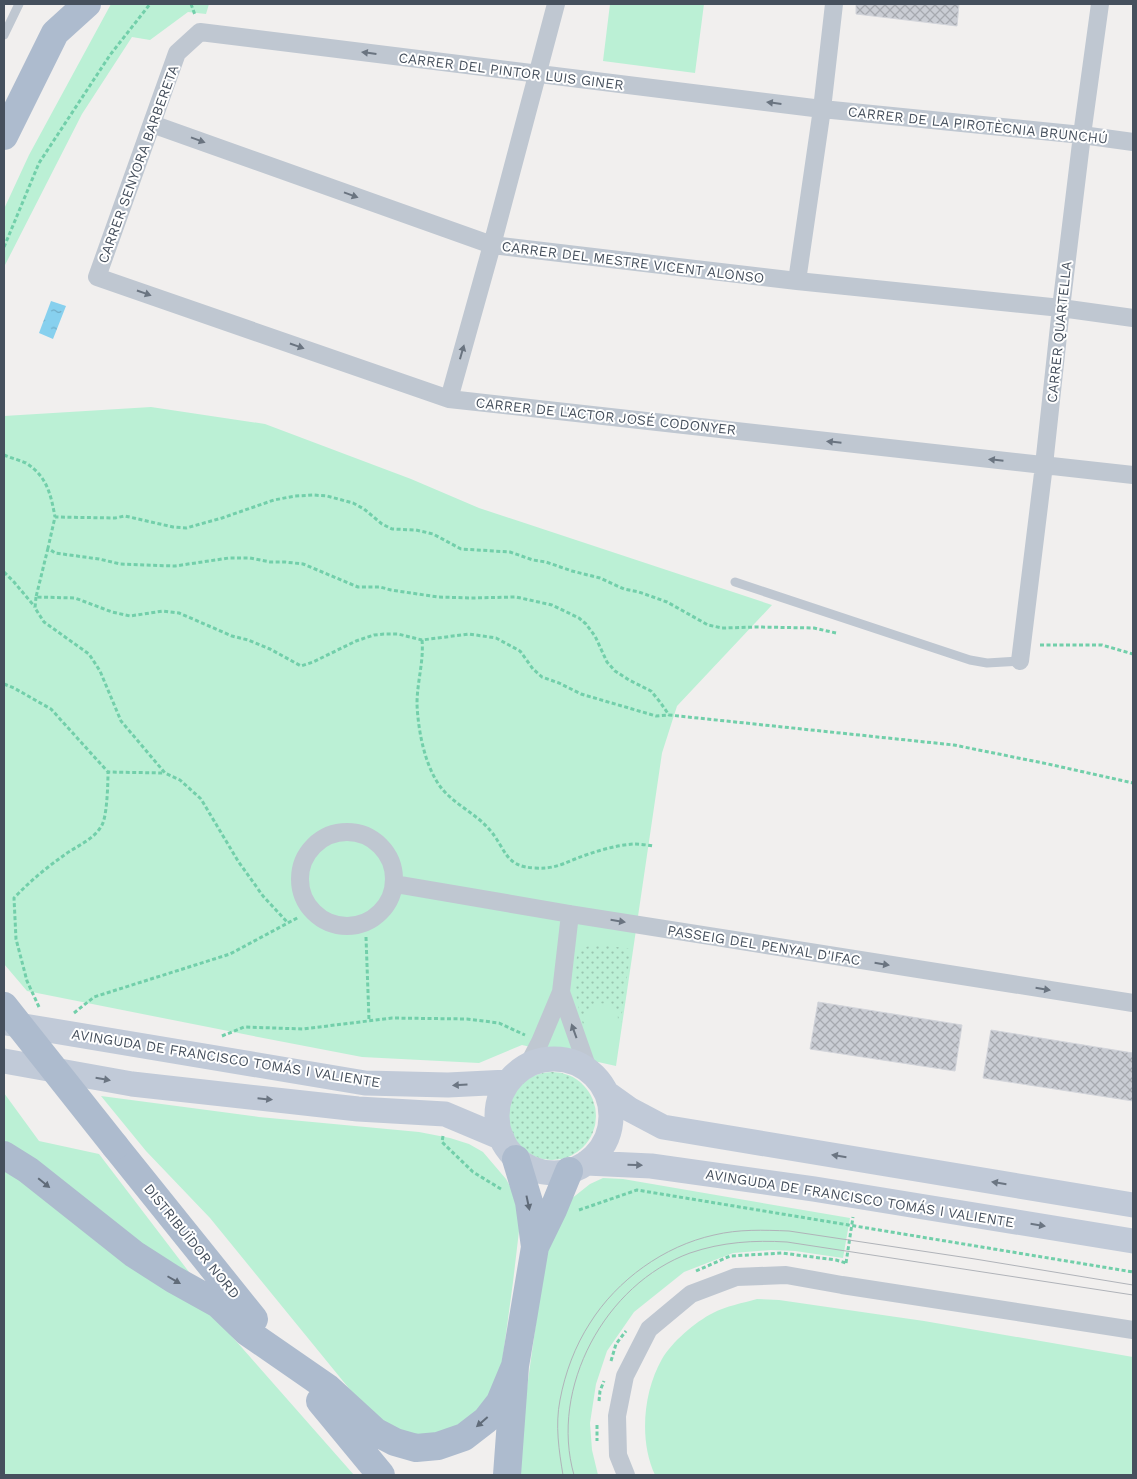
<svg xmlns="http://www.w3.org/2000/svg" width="1137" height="1479" font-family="'Work Sans',sans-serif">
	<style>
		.green { fill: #bbf0d5 }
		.garden { fill: url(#garden-dots) }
		.water { fill: url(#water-ripples) }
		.building { fill: url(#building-cross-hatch); stroke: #d2d4da }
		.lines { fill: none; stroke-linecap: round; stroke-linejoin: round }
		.path { stroke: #72cfaa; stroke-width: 3; stroke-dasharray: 4 2.5; stroke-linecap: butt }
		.lane { stroke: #bfc7d1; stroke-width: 9 }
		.street { stroke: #bfc7d1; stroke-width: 18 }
		.secondary { stroke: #c1cad8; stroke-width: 25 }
		.primary { stroke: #adbbce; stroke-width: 28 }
		.tram { stroke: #b0b3b9; stroke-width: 1 }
		.primary-bridge { stroke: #adbbce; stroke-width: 28 }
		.oneway { fill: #6a7480 }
		.oneway2 { fill: #6b7582 }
		.oneway3 { fill: #606b79 }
		.labels { text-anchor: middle; stroke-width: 4; stroke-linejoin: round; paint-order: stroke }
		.street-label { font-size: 14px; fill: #46505d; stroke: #fff }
	</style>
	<defs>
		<pattern id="garden-dots" width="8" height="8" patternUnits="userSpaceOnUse" patternTransform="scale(1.25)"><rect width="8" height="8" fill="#bbf0d5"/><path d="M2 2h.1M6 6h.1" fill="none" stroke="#9ac5b0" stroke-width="1.8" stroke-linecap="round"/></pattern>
		<pattern id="water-ripples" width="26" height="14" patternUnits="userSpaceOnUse" patternTransform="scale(1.25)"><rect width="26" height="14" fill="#87d0ee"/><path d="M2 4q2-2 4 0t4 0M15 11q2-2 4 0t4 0" fill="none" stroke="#70abc4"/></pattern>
		<pattern id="building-cross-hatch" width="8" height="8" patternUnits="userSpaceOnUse" patternTransform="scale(1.25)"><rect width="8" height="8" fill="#cacdd4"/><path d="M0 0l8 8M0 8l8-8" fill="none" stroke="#a6a9af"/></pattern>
	</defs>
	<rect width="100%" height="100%" fill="#f1efee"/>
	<!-- green -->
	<path class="green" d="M 111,4 L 209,4 L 206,14 L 188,12 L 150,40 L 132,37 L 82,114 L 4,267 L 4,209 L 29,155 Z
		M 610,4 L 704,4 L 695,73 L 603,61 Z
		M 151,407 L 265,424 L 411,479 L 479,508 L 772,605 L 677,706 L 662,753 L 616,1066 L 522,1045 L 479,1063 L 362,1057 L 258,1037 L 27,991 L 4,964 L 4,416 Z
		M 4,1093 L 39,1141 L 99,1154 L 189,1272 L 229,1333 L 354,1475 L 4,1475 Z
		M 101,1096 L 259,1117 L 419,1132 L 450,1138 L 469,1144 L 483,1152 L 506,1179 L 512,1190 L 521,1214 L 513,1282 L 500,1378 L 475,1418 L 427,1439 L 382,1424 L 356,1397 L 210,1218 L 146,1151 Z
		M 603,1178 L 623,1179 L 850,1218 L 843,1258 L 795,1251 L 771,1250 L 733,1253 L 684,1272 L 634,1312 L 607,1351 L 596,1384 L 590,1423 L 592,1450 L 598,1475 L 515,1475 L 546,1250 L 566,1203 L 590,1184 Z
		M 757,1299 L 779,1300 L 924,1321 L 1133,1357 L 1133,1475 L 655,1475 C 639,1441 643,1392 662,1359 C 672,1342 695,1322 713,1313 C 726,1306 743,1303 757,1299 Z"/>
	<!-- garden -->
	<path class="garden" d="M 596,944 L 631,949 L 622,1013 L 622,1021 L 620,1024 L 618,1022 C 618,1019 618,1016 617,1013 C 614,1003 603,1003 594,1004 L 585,1014 L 585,1029 C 578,1014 569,967 579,953 C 583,947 590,945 596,944 Z
		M508 1116a44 44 0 1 1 88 0a44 44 0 1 1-88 0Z"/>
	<!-- water -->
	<path class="water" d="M 51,301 L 66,306 L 53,339 L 39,333 Z"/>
	<!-- building -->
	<path class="building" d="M 856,4 L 959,4 L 957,26 L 856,14 Z
		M 818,1002 L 962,1025 L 955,1071 L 810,1049 Z
		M 991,1030 L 1133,1053 L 1133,1101 L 983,1078 Z"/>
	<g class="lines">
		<!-- path -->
		<path class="path" d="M 191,4 L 195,15
			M 4,247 L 39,163 L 110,55 L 150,4
			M 4,455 C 11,458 19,460 26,463 C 47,476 51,495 55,517
			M 48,548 L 36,597 L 75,598 L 112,612 L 130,616 L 163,611 L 179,613 L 232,636 L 248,640 L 270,649 L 301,666 L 313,662 L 356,641 L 374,635 L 384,634 L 398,634 L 422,640 L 469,634 L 496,638 L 520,651 L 533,669 L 542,677 L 559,683 L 581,694 L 656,716 L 669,715
			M 4,572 L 14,582 L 35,607
			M 36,597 L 35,608 L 44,622 L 89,654 L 100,671 L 121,721 L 165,773 L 180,780 L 201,799 L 238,861 L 263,896 L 288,923
			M 836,633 L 814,628 L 758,627 L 722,628 L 708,625 L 667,602 L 639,592 L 624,589 L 600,578 L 572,571 L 546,562 L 533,560 L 510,552 L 461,549 L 433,534 L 416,530 L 392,529 L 382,524 L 364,509 L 353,503 L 327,496 L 313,495 L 295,496 L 274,500 L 222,518 L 186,528 L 173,527 L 125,516 L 115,518 L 55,517 L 48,548 L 55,553 L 99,559 L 120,564 L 144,565 L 175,566 L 229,558 L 250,558 L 270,562 L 285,562 L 303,564 L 358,587 L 380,587 L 391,590 L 438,597 L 471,598 L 516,597 L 552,605 L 579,618 L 586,624 L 595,636 L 607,662 L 615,671 L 629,680 L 651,691 L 660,702 L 669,715 L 954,745 L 1048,764 L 1133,783
			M 422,640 C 424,661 417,682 417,704 C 418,730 425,769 443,790 C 456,805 476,814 489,829 C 506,848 504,867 535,868 C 552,869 561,865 575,859 C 593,852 615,845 634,844 C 640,844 647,845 653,846
			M 1040,645 L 1102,645 L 1133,654
			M 4,684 L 14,688 L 51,709 L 108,772 L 164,773
			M 366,937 L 369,1020
			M 39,1007 L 27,981 L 16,939 L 14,898 C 29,882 46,868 63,856 C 76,846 94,840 102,825 C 107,816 108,784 108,772
			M 74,1013 L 94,997 L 230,954 L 299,917
			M 222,1036 L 244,1027 L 303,1029 L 392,1018 L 467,1019 L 499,1023 L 525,1035
			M 443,1136 L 442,1142 L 473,1172 L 501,1189
			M 579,1210 L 637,1190 L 1133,1272
			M 846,1263 L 853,1217
			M 696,1271 L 730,1256 L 782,1253 L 836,1260 L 846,1263
			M 611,1361 L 616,1344 L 626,1331
			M 599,1401 L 600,1391 L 604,1381
			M 597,1425 L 597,1441"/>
		<!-- lane -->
		<path class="lane" d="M 4,35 L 19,4
			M 735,582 L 970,660 L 987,663 L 1020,661"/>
		<!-- street -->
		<path class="street" d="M 152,124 L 492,245 L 797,281 L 1061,308 L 1133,318
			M 1133,142 L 1082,135 L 822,109 L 200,32 L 177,53 L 97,277 L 449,399 L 1133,475
			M 797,281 L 822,109 L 834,4
			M 449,399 L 492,245 L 556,4
			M 1020,661 L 1044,465 L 1061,308 L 1082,135 L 1100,4
			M300 879a47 47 0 1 1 94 0a47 47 0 1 1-94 0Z
			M 395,884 L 570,914 L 1133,1003
			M 561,992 L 588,1069
			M 528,1065 L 540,1042 L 561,992 L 570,914
			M 626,1475 L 618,1455 L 617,1416 L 625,1376 L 649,1329 L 691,1294 L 736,1277 L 786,1275 L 842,1285 L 1133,1330"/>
		<!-- secondary -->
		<path class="secondary" d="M 6,1023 L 365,1083 L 448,1085 L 508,1082
			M497 1116a57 57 0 1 1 114 0a57 57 0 1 1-114 0Z
			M 4,1061 L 132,1084 L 358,1109 L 445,1114 L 502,1138
			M 608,1094 L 629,1109 L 663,1127 L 1133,1205
			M 586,1163 L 651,1166 L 814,1189 L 1133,1241"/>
		<!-- primary -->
		<path class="primary" d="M 4,136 L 55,33 L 87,4
			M 115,1146 L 254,1319
			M 4,1155 L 28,1170 L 134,1254 L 173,1279 L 218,1304 L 247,1332 L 328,1388 L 376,1432 L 395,1442 L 416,1448 L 438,1446 L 464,1437 L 486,1420 L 500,1402 L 515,1366
			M 516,1159 L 529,1202 L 535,1247
			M 320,1401 L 381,1475
			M 507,1475 L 515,1366 L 535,1247 L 553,1210 L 569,1171"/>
		<!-- tram -->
		<path class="tram" d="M 563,1475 C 559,1451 555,1425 560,1400 C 565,1373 575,1346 590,1323 C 617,1280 664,1246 714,1235 C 739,1229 763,1230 789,1231 L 975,1259 L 1133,1285
			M 574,1475 C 549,1388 605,1284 690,1253 C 722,1242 754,1240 787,1242 L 1133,1295"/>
		<!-- primary-bridge -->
		<path class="primary-bridge" d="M 4,1006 L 115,1146"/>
	</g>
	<!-- one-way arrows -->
	<defs><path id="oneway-solid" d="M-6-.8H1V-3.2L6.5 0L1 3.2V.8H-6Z" transform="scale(1.25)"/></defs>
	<g class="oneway">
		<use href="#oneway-solid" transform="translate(369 53) rotate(-173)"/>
		<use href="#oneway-solid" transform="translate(774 103) rotate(-173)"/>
		<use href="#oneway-solid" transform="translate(198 140) rotate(20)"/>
		<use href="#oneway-solid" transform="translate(351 195) rotate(20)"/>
		<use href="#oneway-solid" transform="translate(144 293) rotate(19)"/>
		<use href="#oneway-solid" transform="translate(297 346) rotate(19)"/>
		<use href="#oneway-solid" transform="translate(462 352) rotate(-74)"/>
		<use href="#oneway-solid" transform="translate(834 442) rotate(-174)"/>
		<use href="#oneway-solid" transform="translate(996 460) rotate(-174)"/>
		<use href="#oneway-solid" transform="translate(618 921) rotate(9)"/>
		<use href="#oneway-solid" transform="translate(882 964) rotate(9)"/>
		<use href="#oneway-solid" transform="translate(1043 989) rotate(9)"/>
		<use href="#oneway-solid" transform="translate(574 1031) rotate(-110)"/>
	</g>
	<g class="oneway2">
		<use href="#oneway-solid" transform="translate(103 1079) rotate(10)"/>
		<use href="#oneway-solid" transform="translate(460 1085) rotate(177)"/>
		<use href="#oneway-solid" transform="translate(265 1099) rotate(6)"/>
		<use href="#oneway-solid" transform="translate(839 1156) rotate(-171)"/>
		<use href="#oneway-solid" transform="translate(635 1165) rotate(2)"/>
		<use href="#oneway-solid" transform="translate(999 1183) rotate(-171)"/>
		<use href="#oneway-solid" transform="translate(1038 1225) rotate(9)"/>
	</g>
	<g class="oneway3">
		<use href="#oneway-solid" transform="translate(44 1183) rotate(39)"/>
		<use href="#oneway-solid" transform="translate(528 1203) rotate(78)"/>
		<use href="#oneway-solid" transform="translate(174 1280) rotate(30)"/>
		<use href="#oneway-solid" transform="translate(482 1422) rotate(139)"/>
	</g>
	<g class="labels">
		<!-- street labels -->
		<g class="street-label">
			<text transform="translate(511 71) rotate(7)" y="5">CARRER DEL PINTOR LUIS GINER</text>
			<text transform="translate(978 125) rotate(6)" y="5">CARRER DE LA PIROTÈCNIA BRUNCHÚ</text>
			<text transform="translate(138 164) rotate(-70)" y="5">CARRER SENYORA BARBERETA</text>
			<text transform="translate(633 262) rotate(7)" y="5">CARRER DEL MESTRE VICENT ALONSO</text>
			<text transform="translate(1059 332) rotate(-84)" y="5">CARRER QUARTELLA</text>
			<text transform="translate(606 416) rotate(6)" y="5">CARRER DE L'ACTOR JOSÉ CODONYER</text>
			<text transform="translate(764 945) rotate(9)" y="5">PASSEIG DEL PENYAL D'IFAC</text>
			<text transform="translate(226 1058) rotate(9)" y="5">AVINGUDA DE FRANCISCO TOMÁS I VALIENTE</text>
			<text transform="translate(860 1198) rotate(9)" y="5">AVINGUDA DE FRANCISCO TOMÁS I VALIENTE</text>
			<text transform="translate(192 1241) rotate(51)" y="5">DISTRIBUÏDOR NORD</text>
		</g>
	</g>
	<!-- border -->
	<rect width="1137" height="1479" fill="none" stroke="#46505d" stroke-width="10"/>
</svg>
